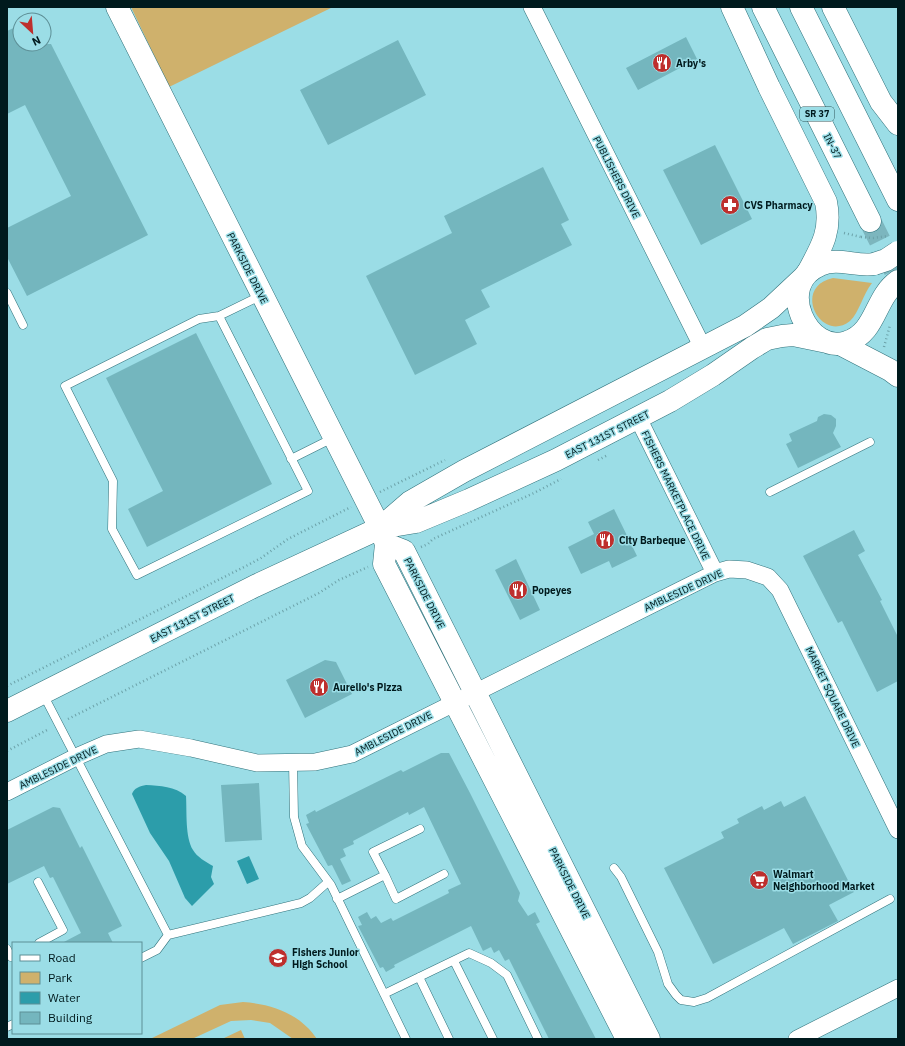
<svg xmlns="http://www.w3.org/2000/svg" width="905" height="1046" font-family="'IBM Plex Sans',sans-serif">
	<style>
		.green { fill: #cfb16c }
		.water { fill: #2c9daa }
		.building { fill: #74b6be }
		.lines { fill: none; stroke-linecap: round; stroke-linejoin: round }
		.highway-tunnel { stroke: #7cb6be; stroke-width: 22; stroke-dasharray: 22 11; stroke-linecap: butt }
		.lane-casing { stroke: #30727b; stroke-width: 9 }
		.street-casing { stroke: #30727b; stroke-width: 18 }
		.secondary-casing { stroke: #30727b; stroke-width: 23 }
		.highway-casing { stroke: #30727b; stroke-width: 23 }
		.path { stroke: #6ca2a9; stroke-width: 2.5; stroke-dasharray: 1 3; stroke-linecap: butt }
		.lane { stroke: #fff; stroke-width: 8 }
		.street { stroke: #fff; stroke-width: 17 }
		.secondary { stroke: #fff; stroke-width: 22 }
		.highway { stroke: #fff; stroke-width: 22 }
		.secondary-bridge-casing { stroke: #30727b; stroke-width: 23; stroke-linecap: butt }
		.path-bridge { stroke: #6ca2a9; stroke-width: 2.5; stroke-dasharray: 1 3; stroke-linecap: butt }
		.secondary-bridge { stroke: #fff; stroke-width: 22 }
		.labels { text-anchor: middle; stroke-width: 3; stroke-linejoin: round; paint-order: stroke }
		.shield { fill: #9bdde6; stroke: #2e5459; stroke-width: 1 }
		.shield-label { font-size: 9px; font-weight: bold; fill: #001a1d }
		.poi-label { font-size: 10px; font-weight: bold; fill: #001a1d; stroke: #9bdde6; text-anchor: start }
		.street-label { font-size: 10px; fill: #001a1d; stroke: #9bdde6 }
	</style>
	<rect width="100%" height="100%" fill="#9bdde6"/>
	<!-- green -->
	<path class="green" d="M 131,7 L 333,7 L 169,87 Z
		M 833,278 L 872,283 C 863,294 859,313 850,321 C 821,344 791,287 833,278 Z
		M 243,1002 C 273,1004 300,1014 317,1039 L 293,1039 L 270,1023 L 251,1020 L 231,1021 L 192,1039 L 150,1039 L 220,1005 Z
		M 241,1030 L 245,1039 L 222,1039 Z"/>
	<!-- water -->
	<path class="water" d="M 146,785 C 160,786 175,786 186,796 C 187,812 185,837 193,850 C 197,857 206,862 213,866 L 211,877 L 214,884 L 192,906 L 185,898 L 169,861 L 150,833 L 132,794 C 134,788 140,786 146,785 Z
		M 249,856 L 259,879 L 247,884 L 237,861 Z"/>
	<!-- building -->
	<path class="building" d="M 20,25 L 20,44 L 51,44 L 148,235 L 27,296 L 7,257 L 7,228 L 71,196 L 25,105 L 7,114 L 7,31 Z
		M 686,37 L 697,59 L 638,90 L 626,68 Z
		M 398,40 L 426,95 L 328,145 L 300,90 Z
		M 715,145 L 752,219 L 701,245 L 663,170 Z
		M 543,167 L 569,220 L 561,224 L 572,245 L 481,290 L 490,307 L 465,320 L 477,344 L 415,375 L 366,276 L 452,233 L 444,216 Z
		M 196,333 L 272,484 L 147,547 L 128,509 L 163,491 L 106,378 Z
		M 824,414 L 831,415 L 836,419 L 836,426 L 833,433 L 841,447 L 798,468 L 786,444 L 792,441 L 789,434 L 817,421 L 818,417 Z
		M 614,509 L 637,556 L 612,568 L 609,561 L 581,574 L 568,547 L 594,534 L 588,522 Z
		M 854,530 L 865,551 L 858,555 L 882,600 L 880,601 L 898,637 L 898,681 L 877,692 L 842,621 L 838,623 L 803,556 Z
		M 516,559 L 540,610 L 520,620 L 495,570 Z
		M 325,660 L 336,662 L 352,694 L 305,718 L 286,680 Z
		M 441,753 L 449,753 L 470,793 L 520,893 L 518,901 L 528,916 L 535,912 L 540,922 L 536,924 L 596,1039 L 549,1039 L 509,959 L 505,961 L 499,950 L 494,953 L 491,947 L 483,951 L 471,926 L 394,965 L 395,967 L 386,972 L 383,967 L 380,968 L 358,926 L 362,925 L 358,917 L 367,912 L 371,919 L 376,916 L 381,923 L 391,918 L 393,921 L 449,893 L 448,890 L 461,884 L 424,807 L 409,815 L 408,812 L 353,841 L 354,844 L 343,849 L 346,856 L 340,859 L 351,881 L 342,885 L 332,865 L 328,866 L 306,824 L 309,823 L 306,815 L 315,810 L 316,812 L 401,770 L 403,772 Z
		M 259,783 L 262,840 L 225,842 L 221,785 Z
		M 805,796 L 854,892 L 829,905 L 838,921 L 793,944 L 784,928 L 713,964 L 664,868 L 724,838 L 721,832 L 739,823 L 737,819 L 762,806 L 764,810 L 781,801 L 784,807 Z
		M 53,807 L 60,808 L 80,848 L 82,846 L 122,926 L 108,933 L 113,943 L 62,943 L 81,933 L 53,877 L 50,878 L 44,866 L 7,884 L 7,830 Z"/>
	<g class="lines">
		<!-- highway-tunnel -->
		<path class="highway-tunnel" d="M 870,221 L 898,277"/>
		<!-- lane casing -->
		<g class="lane-casing">
			<path id="lane" d="M 7,293 L 23,325
				M 219,316 L 308,491 L 137,575 L 112,529 L 113,481 L 65,386 L 199,319 L 219,316 L 262,295
				M 291,459 L 333,438
				M 770,492 L 870,442
				M 43,694 L 168,935 L 301,903 L 310,898 L 328,882
				M 293,762 L 294,817 L 302,846 L 331,885 L 406,1039
				M 614,868 L 621,877 L 658,952 L 668,984 L 676,995 L 681,1000 L 694,1002 L 707,998 L 890,899
				M 385,875 L 373,852 L 420,829
				M 38,882 L 63,930 L 39,943
				M 337,899 L 385,875 L 396,899 L 444,874
				M 7,949 L 11,957 L 13,956
				M 141,958 L 157,950 L 168,935
				M 454,961 L 493,1039
				M 419,977 L 449,1039
				M 384,994 L 469,953 L 491,963 L 507,975 L 538,1039
				M 7,1027 L 13,1024"/>
		</g>
		<!-- street casing -->
		<g class="street-casing">
			<path id="street" d="M 532,7 L 703,348
				M 638,418 L 715,573
				M 7,792 L 76,757 L 106,744 L 139,739 L 191,748 L 257,763 L 315,762 L 352,754 L 715,573 L 729,569 L 747,570 L 768,577 L 780,590 L 898,830
				M 797,1039 L 898,988"/>
		</g>
		<!-- secondary casing -->
		<g class="secondary-casing">
			<path id="secondary" d="M 117,7 L 380,528 L 386,544 L 384,564 L 627,1039
				M 874,264 C 856,267 838,257 820,265 C 774,284 808,356 847,342 C 877,332 874,298 898,281
				M 380,528 L 410,502 L 464,471 L 745,326 L 771,308 L 803,278
				M 386,544 L 404,551 L 649,1039
				M 7,711 L 255,586 L 380,528 L 416,522 L 469,500 L 556,460 L 670,401 L 713,375 L 752,348 L 767,339 L 782,336 L 793,335 L 827,342"/>
		</g>
		<!-- highway casing -->
		<g class="highway-casing">
			<path id="highway" d="M 732,7 L 769,87 L 826,202 C 832,231 821,248 808,272
				M 763,7 L 870,221
				M 801,7 L 898,200
				M 833,7 L 881,102 L 898,124
				M 840,344 L 890,370 L 898,376"/>
		</g>
		<!-- path -->
		<path class="path" d="M 844,233 L 861,237
			M 884,347 L 890,325
			M 598,460 L 608,455
			M 380,492 L 445,460
			M 421,547 L 428,544 L 433,539 L 534,493 L 561,479
			M 7,686 L 248,565 L 261,558 L 288,539 L 351,507
			M 68,719 L 319,593 L 339,580 L 368,567
			M 7,751 L 49,729"/>
		<!-- lane -->
		<use href="#lane" class="lane"/>
		<!-- street -->
		<use href="#street" class="street"/>
		<!-- secondary -->
		<use href="#secondary" class="secondary"/>
		<!-- highway -->
		<use href="#highway" class="highway"/>
		<!-- secondary-bridge casing -->
		<g class="secondary-bridge-casing">
			<path id="secondary-bridge" d="M 874,264 L 886,260 L 898,252"/>
		</g>
		<!-- path-bridge -->
		<path class="path-bridge" d="M 861,237 L 873,238 L 888,236"/>
		<!-- secondary-bridge -->
		<use href="#secondary-bridge" class="secondary-bridge"/>
	</g>
	<!-- icons -->
	<defs>
		<g id="restaurant-disc" transform="scale(1)"><circle r="9.5" fill="#be2f2d" stroke="#9bdde6"/><path d="M-5-6h1v4h1v-4h1v4h1v-4h1v5L-1.5 .5V6h-2V.5L-5-1ZM5-6V6H3V1.5H1.5Q1.5-4 5-6Z" fill="#fff"/></g>
		<g id="pharmacy-disc" transform="scale(1)"><circle r="9.5" fill="#be2f2d" stroke="#9bdde6"/><path d="M-2-6h4v4h4v4h-4v4h-4v-4h-4v-4h4Z" fill="#fff"/></g>
		<g id="supermarket-disc" transform="scale(1)"><circle r="9.5" fill="#be2f2d" stroke="#9bdde6"/><path d="M-6-5.5h2.5l.6 2H6L4.5 2H-2.5L-4.4-4H-6ZM-1.5 3.2a1.3 1.3 0 1 0 .1 0ZM3 3.2a1.3 1.3 0 1 0 .1 0Z" fill="#fff"/></g>
		<g id="school-disc" transform="scale(1)"><circle r="9.5" fill="#be2f2d" stroke="#9bdde6"/><path d="M0-5L7-2L0 1L-7-2ZM-4 1L0 2.5L4 1V4Q0 6-4 4Z" fill="#fff"/></g>
	</defs>
	<g fill-rule="evenodd">
		<use href="#restaurant-disc" x="662" y="63"/>
		<use href="#pharmacy-disc" x="730" y="205"/>
		<use href="#restaurant-disc" x="605" y="540"/>
		<use href="#restaurant-disc" x="518" y="590"/>
		<use href="#restaurant-disc" x="319" y="687"/>
		<use href="#supermarket-disc" x="759" y="880"/>
		<use href="#school-disc" x="278" y="958"/>
	</g>
	<g class="labels">
		<!-- shield labels -->
		<rect class="shield" x="800" y="107" width="34" height="14" rx="3"/>
		<g class="shield-label">
			<text x="817" y="117">SR 37</text>
		</g>
		<!-- poi labels -->
		<g class="poi-label">
			<text x="676" y="67">Arby's</text>
			<text x="744" y="209">CVS Pharmacy</text>
			<text x="619" y="544">City Barbeque</text>
			<text x="532" y="594">Popeyes</text>
			<text x="333" y="691">Aurelio's Pizza</text>
			<text x="773" y="878">Walmart<tspan x="773" dy="12">Neighborhood Market</tspan></text>
			<text x="292" y="956">Fishers Junior<tspan x="292" dy="12">High School</tspan></text>
		</g>
		<!-- street labels -->
		<g class="street-label">
			<text transform="translate(833 146) rotate(63)" y="4">IN-37</text>
			<text transform="translate(617 177) rotate(63)" y="4">PUBLISHERS DRIVE</text>
			<text transform="translate(248 268) rotate(63)" y="4">PARKSIDE DRIVE</text>
			<text transform="translate(607 434) rotate(-27)" y="4">EAST 131ST STREET</text>
			<text transform="translate(676 495) rotate(64)" y="4">FISHERS MARKETPLACE DRIVE</text>
			<text transform="translate(683 590) rotate(-25)" y="4">AMBLESIDE DRIVE</text>
			<text transform="translate(425 593) rotate(63)" y="4">PARKSIDE DRIVE</text>
			<text transform="translate(192 618) rotate(-27)" y="4">EAST 131ST STREET</text>
			<text transform="translate(833 697) rotate(64)" y="4">MARKET SQUARE DRIVE</text>
			<text transform="translate(393 733) rotate(-27)" y="4">AMBLESIDE DRIVE</text>
			<text transform="translate(58 767) rotate(-26)" y="4">AMBLESIDE DRIVE</text>
			<text transform="translate(570 883) rotate(63)" y="4">PARKSIDE DRIVE</text>
		</g>
	</g>
	<!-- border -->
	<rect width="905" height="1046" fill="none" stroke="#001a1d" stroke-width="16"/>
	<!-- legend -->
	<rect x="12" y="942" width="130" height="92" fill="#9bdde6" stroke="#5d8f96"/>
	<rect x="20" y="955" width="20" height="6" fill="#ffffff" stroke="#5d8f96"/>
	<text x="48" y="962" font-size="12" fill="#001a1d">Road</text>
	<rect x="20" y="972" width="20" height="12" fill="#cfb16c" stroke="#5d8f96"/>
	<text x="48" y="982" font-size="12" fill="#001a1d">Park</text>
	<rect x="20" y="992" width="20" height="12" fill="#2c9daa" stroke="#5d8f96"/>
	<text x="48" y="1002" font-size="12" fill="#001a1d">Water</text>
	<rect x="20" y="1012" width="20" height="12" fill="#74b6be" stroke="#5d8f96"/>
	<text x="48" y="1022" font-size="12" fill="#001a1d">Building</text>
	<!-- north arrow -->
	<g transform="translate(32 32) rotate(154)"><circle r="19" fill="#9bdde6" stroke="#5d8f96"/>
	<path d="M0-3L7 15L0 10L-7 15Z" fill="#be2f2d"/>
	<text y="-6" font-size="11" font-weight="bold" text-anchor="middle" fill="#001a1d">N</text>
	</g>
</svg>
